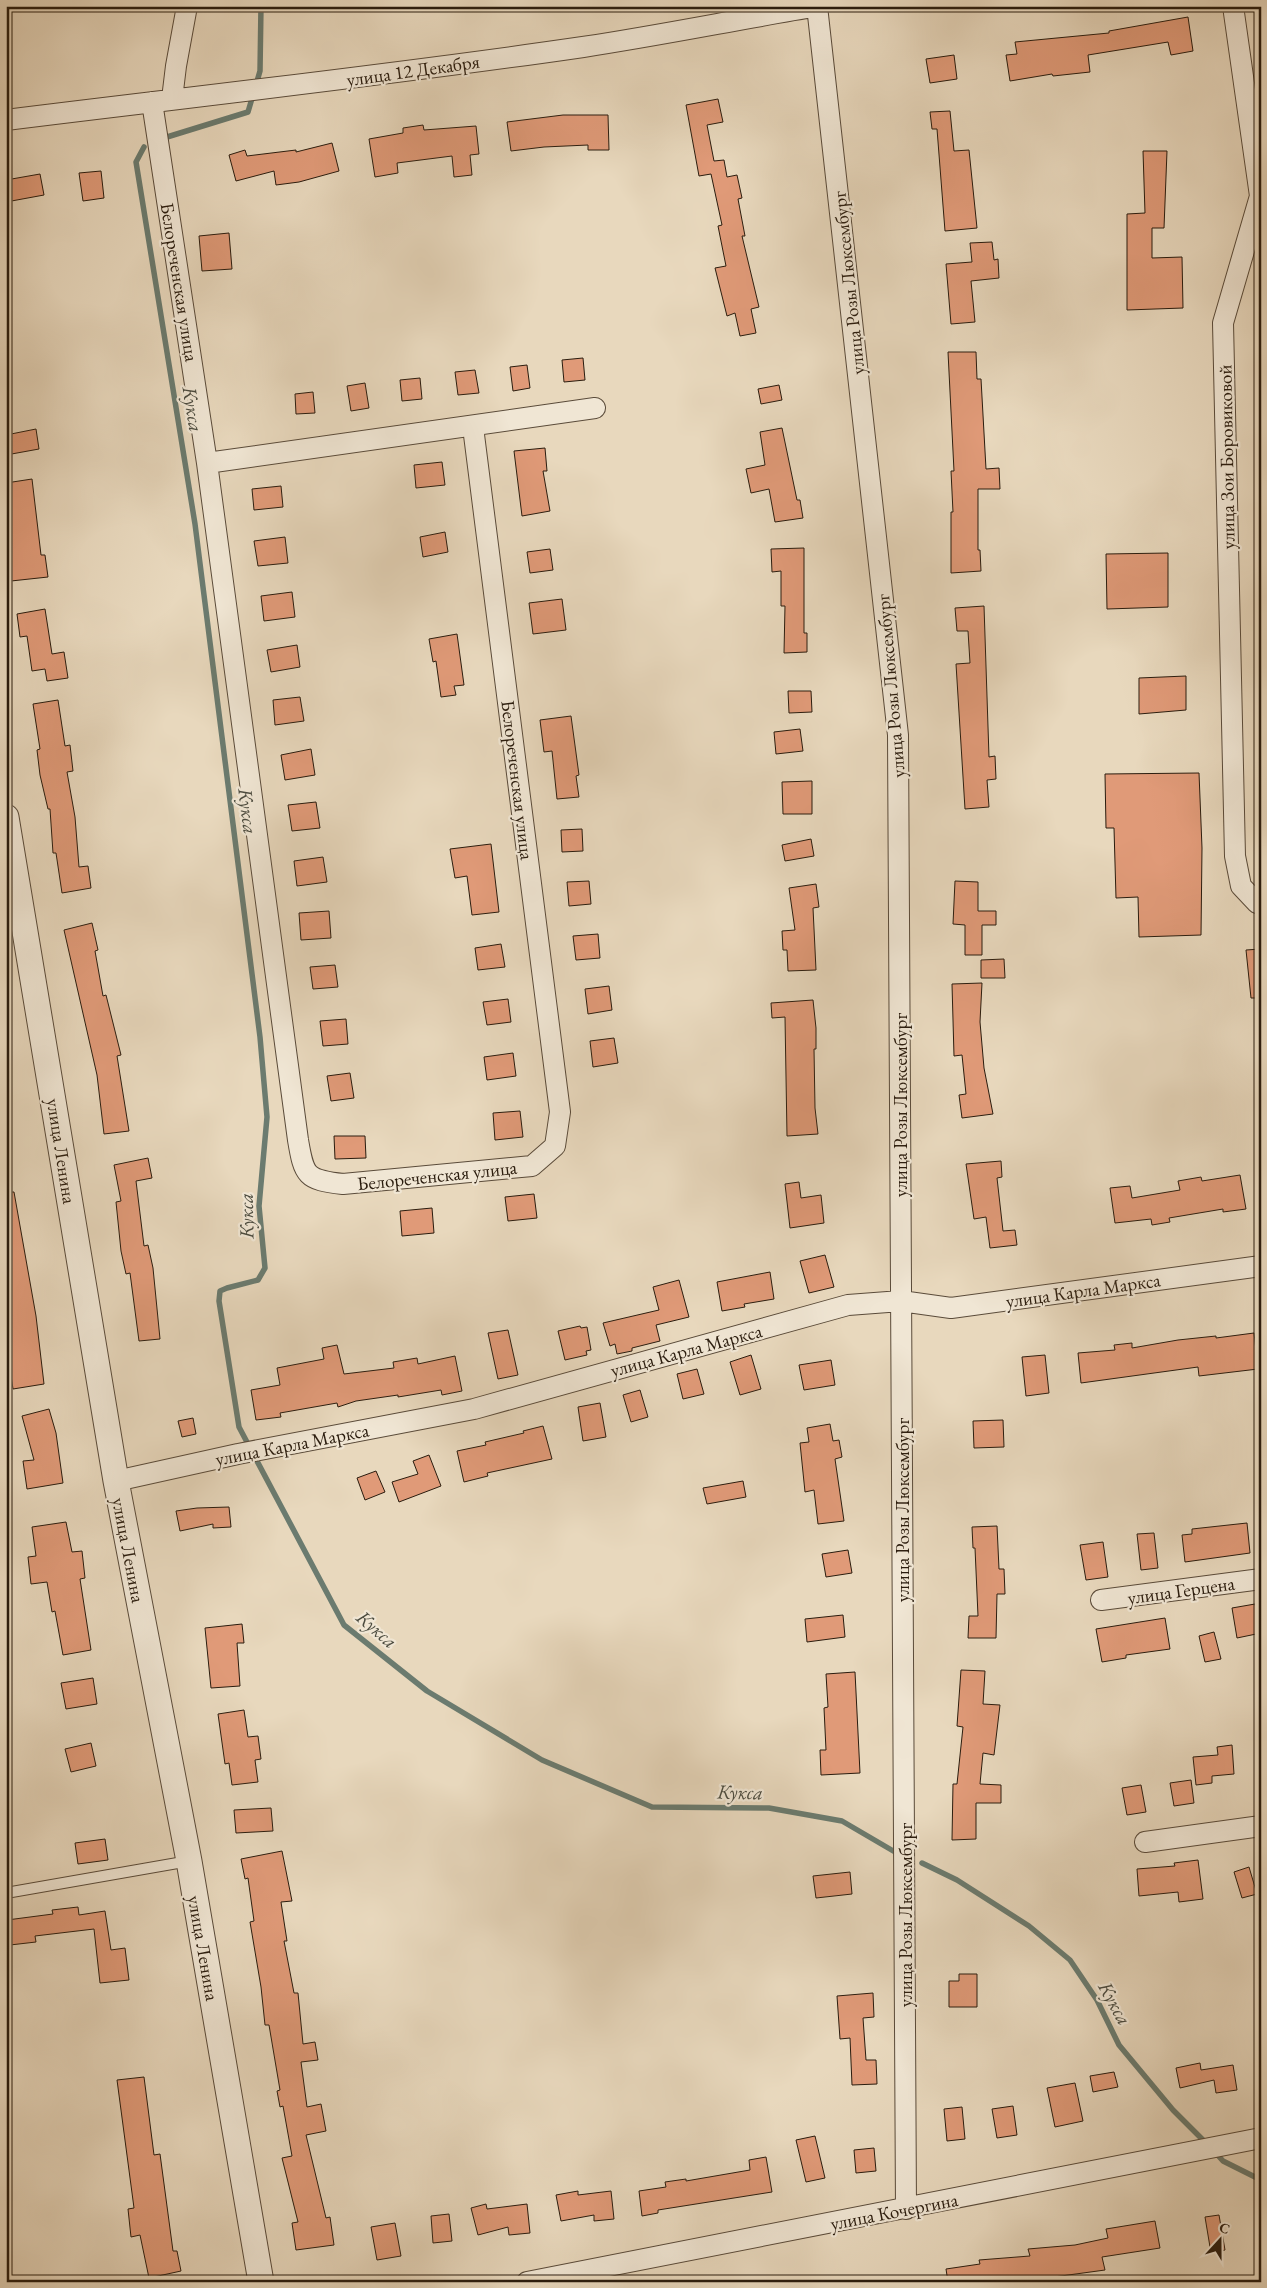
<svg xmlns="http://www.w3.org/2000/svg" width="1267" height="2288" font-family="'EB Garamond',serif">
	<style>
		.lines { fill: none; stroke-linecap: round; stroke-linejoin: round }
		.stream { stroke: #6b7b6f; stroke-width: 5.5 }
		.building { fill: #e09a78; stroke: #2a1c0e }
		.service-casing { stroke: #5a4b3a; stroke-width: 12 }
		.minor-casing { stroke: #5a4b3a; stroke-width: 22 }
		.tertiary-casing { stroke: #5a4b3a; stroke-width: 27 }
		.service { stroke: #f0e6d4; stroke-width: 10 }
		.minor { stroke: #f0e6d4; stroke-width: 20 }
		.tertiary { stroke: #f0e6d4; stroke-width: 25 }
		.labels { text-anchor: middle; stroke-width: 4.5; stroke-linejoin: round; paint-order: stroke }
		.street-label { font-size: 19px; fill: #2a1c0e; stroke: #f0e6d4 }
		.water-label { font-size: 20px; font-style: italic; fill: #4b4b3f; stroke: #f0e6d4 }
	</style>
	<rect width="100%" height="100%" fill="#e8d8bd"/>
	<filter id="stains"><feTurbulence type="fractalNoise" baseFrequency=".004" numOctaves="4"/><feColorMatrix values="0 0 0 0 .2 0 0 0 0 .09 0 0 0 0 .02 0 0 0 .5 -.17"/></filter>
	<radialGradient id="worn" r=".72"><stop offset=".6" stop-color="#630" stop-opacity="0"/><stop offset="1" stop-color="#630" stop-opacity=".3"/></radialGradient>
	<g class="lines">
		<!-- stream -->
		<path class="stream" d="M 167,137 L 248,112 L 260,71 L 261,6
			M 144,147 L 136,162 L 195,524 L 260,1037 L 267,1117 L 259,1206 L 265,1268 L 258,1280 L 227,1288 L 220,1291 L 219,1301 L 239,1427 L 344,1625 L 427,1691 L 542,1760 L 652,1807 L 769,1808 L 842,1821 L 895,1852
			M 922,1863 L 957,1880 L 1029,1926 L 1070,1960 L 1097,2000 L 1119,2045 L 1173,2110 L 1208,2145
			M 1214,2151 L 1223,2161 L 1261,2180"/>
	</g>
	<!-- building -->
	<path class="building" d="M 1188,17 L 1193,51 L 1171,55 L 1168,42 L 1088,55 L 1090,72 L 1053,76 L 1052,74 L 1010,81 L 1006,55 L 1017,54 L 1015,42 L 1109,33 L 1109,31 Z
		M 954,55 L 957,79 L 930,83 L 926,59 Z
		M 718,99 L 723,122 L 707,125 L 714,161 L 724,160 L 727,177 L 737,175 L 742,198 L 738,199 L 745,236 L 742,236 L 759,307 L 751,309 L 756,333 L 740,336 L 735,313 L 727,316 L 715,268 L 726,266 L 718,226 L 722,225 L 711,174 L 699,176 L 686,105 Z
		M 950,111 L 954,151 L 969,150 L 977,228 L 945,231 L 937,129 L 932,129 L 930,112 Z
		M 563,115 L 608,115 L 609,150 L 588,150 L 588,145 L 544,147 L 511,151 L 507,122 Z
		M 423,125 L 424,130 L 476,126 L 479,154 L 470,155 L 472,175 L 454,177 L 452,156 L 397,163 L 398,173 L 375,177 L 369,139 L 403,133 L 403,128 Z
		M 332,143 L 339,171 L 299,182 L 276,185 L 274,171 L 236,181 L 229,155 L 245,150 L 247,156 L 296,150 L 296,152 Z
		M 1143,151 L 1167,151 L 1164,228 L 1152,228 L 1152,258 L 1182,257 L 1183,308 L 1127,310 L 1127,214 L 1145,213 Z
		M 101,171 L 104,198 L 83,201 L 79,173 Z
		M 40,174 L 44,195 L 6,202 L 6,180 Z
		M 229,233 L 232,269 L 202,271 L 199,236 Z
		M 992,242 L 994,260 L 998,259 L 999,278 L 971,281 L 975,322 L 951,324 L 946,264 L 972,262 L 970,243 Z
		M 948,352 L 976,352 L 977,379 L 981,379 L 986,469 L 999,468 L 1000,489 L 978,489 L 978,550 L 980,550 L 981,571 L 951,573 L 951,512 L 953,512 L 951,471 L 954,471 Z
		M 583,358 L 585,380 L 564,382 L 562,360 Z
		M 527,365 L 530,388 L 513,391 L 510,367 Z
		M 475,370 L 479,393 L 458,395 L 455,372 Z
		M 420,378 L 422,399 L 402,401 L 400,380 Z
		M 365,383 L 369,408 L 351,411 L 347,386 Z
		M 779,385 L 782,400 L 761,404 L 758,389 Z
		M 313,392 L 315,413 L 296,414 L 295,394 Z
		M 782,428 L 797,500 L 800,500 L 803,518 L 775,522 L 769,489 L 751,493 L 746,469 L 765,465 L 760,432 Z
		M 36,429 L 39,449 L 6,455 L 6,435 Z
		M 545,448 L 547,471 L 543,471 L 550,511 L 522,516 L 514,451 Z
		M 442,462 L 445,485 L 416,488 L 414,465 Z
		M 32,479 L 41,555 L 45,555 L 48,577 L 11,581 L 6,542 L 6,483 Z
		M 281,486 L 283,507 L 254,510 L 252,489 Z
		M 445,532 L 448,552 L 423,557 L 420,537 Z
		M 285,537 L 288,563 L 258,566 L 254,541 Z
		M 804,548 L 804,633 L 807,633 L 807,652 L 784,653 L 785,606 L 781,606 L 781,571 L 772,572 L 771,549 Z
		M 550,549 L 553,570 L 530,573 L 527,552 Z
		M 1168,553 L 1168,607 L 1107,609 L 1106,554 Z
		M 292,592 L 295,617 L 264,621 L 261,596 Z
		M 562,599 L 566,630 L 533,634 L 529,603 Z
		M 984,606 L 989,757 L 995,756 L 996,779 L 987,780 L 989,807 L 965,809 L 956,664 L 970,663 L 968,631 L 957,631 L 955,608 Z
		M 45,609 L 52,654 L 64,652 L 68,678 L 47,681 L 45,669 L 32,671 L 27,636 L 20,637 L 17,614 Z
		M 457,634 L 464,685 L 454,686 L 456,695 L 441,697 L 436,661 L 433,662 L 429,639 Z
		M 297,645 L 300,667 L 271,672 L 267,650 Z
		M 1186,676 L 1186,710 L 1139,714 L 1139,678 Z
		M 788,691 L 811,691 L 812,712 L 789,713 Z
		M 300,697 L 304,721 L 275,725 L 273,700 Z
		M 58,700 L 65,746 L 70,745 L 73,771 L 67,772 L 75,817 L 79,867 L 88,866 L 91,888 L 62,893 L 56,853 L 53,853 L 50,809 L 48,809 L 40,775 L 37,750 L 40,749 L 33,704 Z
		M 571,716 L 579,775 L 576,776 L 579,797 L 557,799 L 552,751 L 544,752 L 540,720 Z
		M 800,729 L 803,751 L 776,754 L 774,732 Z
		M 311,749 L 315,775 L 285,780 L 281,755 Z
		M 1199,773 L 1202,848 L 1201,935 L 1139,937 L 1138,897 L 1116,898 L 1114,828 L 1106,828 L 1105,774 Z
		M 812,781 L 812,814 L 783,814 L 782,782 Z
		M 316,802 L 320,828 L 292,831 L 288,805 Z
		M 582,829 L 583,851 L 562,852 L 561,830 Z
		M 811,839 L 814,856 L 785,861 L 782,845 Z
		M 491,844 L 499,912 L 472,915 L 467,876 L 455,878 L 450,849 Z
		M 323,857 L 327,882 L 297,886 L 294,861 Z
		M 589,881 L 591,904 L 569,906 L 567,882 Z
		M 955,881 L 978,882 L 978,911 L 996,911 L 996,925 L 982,925 L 982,955 L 965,955 L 965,925 L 953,924 Z
		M 816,884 L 819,907 L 813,908 L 816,970 L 788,971 L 787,950 L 783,950 L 782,931 L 795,930 L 789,888 Z
		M 329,911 L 331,938 L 301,940 L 299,913 Z
		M 92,923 L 98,950 L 95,951 L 103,996 L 106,995 L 121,1055 L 117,1056 L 129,1131 L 104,1134 L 97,1075 L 64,930 Z
		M 598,934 L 600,958 L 576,960 L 573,936 Z
		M 501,944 L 505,967 L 478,970 L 475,948 Z
		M 1261,949 L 1261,998 L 1251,998 L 1246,950 Z
		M 1004,959 L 1005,978 L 981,978 L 981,960 Z
		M 335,965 L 338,987 L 313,989 L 310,967 Z
		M 982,983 L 980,1022 L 984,1068 L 993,1114 L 962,1118 L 959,1095 L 966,1094 L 962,1055 L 954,1056 L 952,984 Z
		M 609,986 L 612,1010 L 588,1014 L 585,989 Z
		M 508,999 L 511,1022 L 487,1025 L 483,1002 Z
		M 813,1000 L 816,1028 L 816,1049 L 814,1049 L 815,1108 L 818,1134 L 787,1136 L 785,1017 L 772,1018 L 771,1003 Z
		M 346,1019 L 348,1044 L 323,1046 L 320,1021 Z
		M 614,1038 L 618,1063 L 593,1067 L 590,1041 Z
		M 513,1053 L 516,1076 L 487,1080 L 484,1057 Z
		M 350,1073 L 354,1098 L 331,1101 L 327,1076 Z
		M 520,1111 L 523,1137 L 495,1140 L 493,1113 Z
		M 334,1136 L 365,1136 L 366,1158 L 335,1159 Z
		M 148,1158 L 152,1178 L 136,1181 L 144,1246 L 148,1245 L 153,1268 L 160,1339 L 139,1341 L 130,1273 L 126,1274 L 121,1251 L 116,1202 L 121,1201 L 114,1165 Z
		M 1001,1161 L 1002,1177 L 997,1178 L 1003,1231 L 1015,1230 L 1017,1245 L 990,1248 L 986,1217 L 974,1219 L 966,1164 Z
		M 1240,1175 L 1246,1209 L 1223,1212 L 1223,1209 L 1169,1218 L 1170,1222 L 1152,1225 L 1151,1219 L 1115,1223 L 1110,1188 L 1130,1186 L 1132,1198 L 1180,1190 L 1178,1181 L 1201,1177 L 1202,1181 Z
		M 799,1182 L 801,1198 L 821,1195 L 824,1223 L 790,1228 L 785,1184 Z
		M 6,1192 L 14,1192 L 36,1316 L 44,1384 L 13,1389 L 6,1343 L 6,1250 L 10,1250 L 6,1230 Z
		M 534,1194 L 537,1218 L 508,1221 L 505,1197 Z
		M 432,1208 L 434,1233 L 402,1236 L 400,1211 Z
		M 825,1255 L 834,1287 L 809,1293 L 800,1261 Z
		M 770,1272 L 774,1299 L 744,1304 L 745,1307 L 722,1311 L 717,1282 Z
		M 679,1280 L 689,1317 L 656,1325 L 660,1341 L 632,1348 L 632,1351 L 617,1354 L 615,1344 L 610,1346 L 603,1323 L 659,1310 L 653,1287 Z
		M 580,1326 L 581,1328 L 587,1327 L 591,1350 L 586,1351 L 587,1355 L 565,1360 L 558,1331 Z
		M 508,1330 L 518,1375 L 498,1379 L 488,1333 Z
		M 1254,1333 L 1258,1369 L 1199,1376 L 1198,1367 L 1081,1383 L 1078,1353 L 1115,1350 L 1114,1345 L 1132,1343 L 1132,1348 L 1178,1340 L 1216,1336 L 1216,1338 Z
		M 337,1345 L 344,1374 L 394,1368 L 393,1362 L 417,1358 L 418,1364 L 455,1356 L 462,1391 L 442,1395 L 441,1390 L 398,1397 L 398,1395 L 356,1401 L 338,1407 L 337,1403 L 280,1413 L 281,1417 L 256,1420 L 251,1390 L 280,1385 L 277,1368 L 324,1359 L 322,1348 Z
		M 751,1355 L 761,1389 L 740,1395 L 730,1362 Z
		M 1045,1355 L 1049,1393 L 1026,1396 L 1022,1357 Z
		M 831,1360 L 835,1385 L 804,1390 L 799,1365 Z
		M 697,1369 L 704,1394 L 683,1399 L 677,1374 Z
		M 640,1390 L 648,1417 L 631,1422 L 623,1395 Z
		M 600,1403 L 606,1437 L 583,1441 L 578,1407 Z
		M 49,1409 L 56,1433 L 63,1483 L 27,1489 L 23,1461 L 34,1460 L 22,1416 Z
		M 193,1418 L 196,1434 L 182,1437 L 178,1421 Z
		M 1003,1420 L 1004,1447 L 974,1448 L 973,1421 Z
		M 830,1424 L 833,1441 L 839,1440 L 842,1457 L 835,1459 L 844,1521 L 818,1524 L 814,1490 L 805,1492 L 800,1443 L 809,1442 L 807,1428 Z
		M 543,1426 L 552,1459 L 487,1473 L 488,1476 L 464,1482 L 457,1451 L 486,1445 L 485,1442 L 524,1433 L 523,1431 Z
		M 429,1455 L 441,1486 L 399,1502 L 392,1482 L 418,1474 L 413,1461 Z
		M 376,1471 L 385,1492 L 365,1500 L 357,1478 Z
		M 743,1481 L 746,1497 L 707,1504 L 703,1488 Z
		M 229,1507 L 231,1527 L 213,1528 L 213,1524 L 180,1531 L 176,1511 L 197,1508 Z
		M 66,1522 L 72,1552 L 82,1551 L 85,1578 L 80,1579 L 91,1650 L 63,1655 L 55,1611 L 52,1612 L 47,1582 L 31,1584 L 28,1557 L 36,1556 L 32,1527 Z
		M 1247,1523 L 1250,1553 L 1185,1562 L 1182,1535 L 1192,1534 L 1192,1529 Z
		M 997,1526 L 999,1569 L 1004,1569 L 1005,1594 L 997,1594 L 996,1638 L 968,1638 L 969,1616 L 978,1616 L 975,1548 L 973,1548 L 972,1527 Z
		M 1154,1533 L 1158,1568 L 1141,1570 L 1137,1534 Z
		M 1103,1542 L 1108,1577 L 1086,1580 L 1080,1545 Z
		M 848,1550 L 852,1573 L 826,1577 L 822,1554 Z
		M 1255,1604 L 1261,1633 L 1237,1638 L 1232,1608 Z
		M 843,1615 L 845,1637 L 807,1642 L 805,1619 Z
		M 1165,1618 L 1170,1649 L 1126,1655 L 1126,1658 L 1102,1662 L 1096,1629 Z
		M 242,1624 L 244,1643 L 237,1643 L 240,1686 L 211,1688 L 205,1628 Z
		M 1214,1632 L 1221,1659 L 1205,1662 L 1199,1636 Z
		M 961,1670 L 985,1671 L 983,1704 L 1000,1705 L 994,1755 L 983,1753 L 980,1784 L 1001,1785 L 1001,1803 L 976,1803 L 976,1839 L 952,1840 L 953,1784 L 957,1784 L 963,1727 L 957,1726 Z
		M 855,1672 L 860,1773 L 821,1775 L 820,1750 L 826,1750 L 824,1708 L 828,1707 L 826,1674 Z
		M 93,1678 L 97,1704 L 66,1709 L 61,1683 Z
		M 244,1710 L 248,1737 L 258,1736 L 261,1759 L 255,1760 L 258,1782 L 232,1785 L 229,1763 L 225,1764 L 218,1714 Z
		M 91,1743 L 96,1766 L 71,1772 L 65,1749 Z
		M 1232,1745 L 1234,1774 L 1212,1776 L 1212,1783 L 1196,1785 L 1193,1757 L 1218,1755 L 1217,1747 Z
		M 1191,1780 L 1194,1803 L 1174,1806 L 1170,1783 Z
		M 1141,1785 L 1146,1812 L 1127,1815 L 1122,1788 Z
		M 271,1808 L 273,1831 L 236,1833 L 234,1810 Z
		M 105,1839 L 108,1860 L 78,1864 L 75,1843 Z
		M 282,1851 L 292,1901 L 281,1902 L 287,1941 L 284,1941 L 294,1993 L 298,1993 L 303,2044 L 315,2042 L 318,2060 L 301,2062 L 307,2107 L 321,2104 L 326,2131 L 306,2135 L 326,2218 L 330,2217 L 334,2245 L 296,2250 L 292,2223 L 298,2222 L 282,2158 L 292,2156 L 283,2106 L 280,2107 L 277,2091 L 280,2090 L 269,2025 L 265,2025 L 261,1987 L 250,1922 L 254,1921 L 248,1878 L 245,1879 L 241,1859 Z
		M 1198,1860 L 1203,1899 L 1179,1902 L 1178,1892 L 1139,1896 L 1137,1869 L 1175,1866 L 1174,1863 Z
		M 1249,1867 L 1257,1894 L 1242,1898 L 1234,1872 Z
		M 850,1872 L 852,1894 L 816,1898 L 813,1876 Z
		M 78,1907 L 79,1915 L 105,1911 L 111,1950 L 125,1948 L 129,1980 L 100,1983 L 94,1929 L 35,1936 L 36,1942 L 10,1945 L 7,1920 L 53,1914 L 52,1910 Z
		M 959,1974 L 977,1974 L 977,2007 L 949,2007 L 949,1981 L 959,1981 Z
		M 873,1993 L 874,2017 L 863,2018 L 866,2060 L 876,2060 L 877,2084 L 852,2085 L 850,2038 L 840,2039 L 837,1996 Z
		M 1200,2063 L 1201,2070 L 1233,2065 L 1237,2090 L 1216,2093 L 1214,2080 L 1180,2088 L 1176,2068 Z
		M 1114,2072 L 1118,2087 L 1093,2092 L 1090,2076 Z
		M 144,2077 L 154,2155 L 160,2154 L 173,2251 L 177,2251 L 181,2271 L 149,2278 L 140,2235 L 131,2237 L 128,2209 L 134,2208 L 117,2080 Z
		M 1075,2083 L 1083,2121 L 1055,2127 L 1047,2088 Z
		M 1013,2106 L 1017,2135 L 997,2138 L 992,2109 Z
		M 962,2107 L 965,2139 L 947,2141 L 944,2109 Z
		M 815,2136 L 825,2178 L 806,2182 L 796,2140 Z
		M 874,2148 L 876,2171 L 856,2173 L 854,2150 Z
		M 766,2157 L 772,2192 L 658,2210 L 658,2213 L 642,2216 L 639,2191 L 666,2187 L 665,2182 L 686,2179 L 686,2181 L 750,2170 L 749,2160 Z
		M 578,2191 L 578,2195 L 611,2191 L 614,2219 L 594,2221 L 594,2215 L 561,2221 L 556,2195 Z
		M 486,2204 L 487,2209 L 527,2204 L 530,2233 L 509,2235 L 508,2227 L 478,2235 L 471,2208 Z
		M 449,2214 L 452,2241 L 433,2243 L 431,2216 Z
		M 1219,2215 L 1225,2250 L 1211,2253 L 1205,2217 Z
		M 1155,2221 L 1160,2248 L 1102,2257 L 1105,2270 L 1017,2282 L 948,2282 L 946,2269 L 980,2264 L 979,2260 L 1030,2256 L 1028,2249 L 1075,2245 L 1108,2238 L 1106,2229 Z
		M 395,2223 L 401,2256 L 377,2260 L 371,2227 Z"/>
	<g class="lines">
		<!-- service casing -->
		<g class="service-casing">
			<path id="service" d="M 6,1893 L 189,1861"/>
		</g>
		<!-- minor casing -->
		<g class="minor-casing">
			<path id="minor" d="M 817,6 L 898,735 L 906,2209
				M 1233,6 L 1260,196 L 1223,323 L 1235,856 L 1241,886 L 1257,903 L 1261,904
				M 172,99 L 176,66 L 187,6
				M 152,102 L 207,463 L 298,1140 C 304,1176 306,1180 343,1184 L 532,1166 L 555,1146 L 560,1112 L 473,427
				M 6,120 C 199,96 391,75 583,47 C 662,35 740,19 819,6
				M 207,463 L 595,408
				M 116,1481 L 238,1454 L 474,1409 L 848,1305 L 901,1301 L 951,1308 L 1261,1266
				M 1101,1600 L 1261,1579
				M 1145,1842 L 1261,1826
				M 527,2282 L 1261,2138"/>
		</g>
		<!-- tertiary casing -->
		<g class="tertiary-casing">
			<path id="tertiary" d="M 6,817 L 116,1481 L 189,1861 L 261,2282"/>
		</g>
		<!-- service -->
		<use href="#service" class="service"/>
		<!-- minor -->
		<use href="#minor" class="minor"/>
		<!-- tertiary -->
		<use href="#tertiary" class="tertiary"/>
	</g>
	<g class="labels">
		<!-- street labels -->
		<g class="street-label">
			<text transform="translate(413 70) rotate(-8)" y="7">улица 12 Декабря</text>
			<text transform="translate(180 282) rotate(81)" y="7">Белореченская улица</text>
			<text transform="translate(848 283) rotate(-96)" y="7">улица Розы Люксембург</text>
			<text transform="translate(1226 457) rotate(-91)" y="7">улица Зои Боровиковой</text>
			<text transform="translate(890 686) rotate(-95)" y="7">улица Розы Люксембург</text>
			<text transform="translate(518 780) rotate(83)" y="7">Белореченская улица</text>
			<text transform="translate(900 1105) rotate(-90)" y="7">улица Розы Люксембург</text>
			<text transform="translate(62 1151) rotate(81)" y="7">улица Ленина</text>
			<text transform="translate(437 1175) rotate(-6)" y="7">Белореченская улица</text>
			<text transform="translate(1083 1290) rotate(-8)" y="7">улица Карла Маркса</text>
			<text transform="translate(686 1350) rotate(-15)" y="7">улица Карла Маркса</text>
			<text transform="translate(292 1444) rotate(-11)" y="7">улица Карла Маркса</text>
			<text transform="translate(902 1510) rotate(-90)" y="7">улица Розы Люксембург</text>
			<text transform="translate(129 1550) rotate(79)" y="7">улица Ленина</text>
			<text transform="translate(1181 1590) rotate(-8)" y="7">улица Герцена</text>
			<text transform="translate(905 1915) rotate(-90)" y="7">улица Розы Люксембург</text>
			<text transform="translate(204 1948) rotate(80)" y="7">улица Ленина</text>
			<text transform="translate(894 2211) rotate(-11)" y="7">улица Кочергина</text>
		</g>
		<!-- water labels -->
		<g class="water-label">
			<text transform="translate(193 409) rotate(81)" y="7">Кукса</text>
			<text transform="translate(248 811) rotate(83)" y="7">Кукса</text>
			<text transform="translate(246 1216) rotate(-91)" y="7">Кукса</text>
			<text transform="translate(377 1629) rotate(41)" y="7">Кукса</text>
			<text transform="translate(740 1792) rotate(1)" y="7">Кукса</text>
			<text transform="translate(1115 2003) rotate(61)" y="7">Кукса</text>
		</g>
	</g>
	<!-- margin -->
	<rect width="1267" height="2288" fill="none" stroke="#e8d8bd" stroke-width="25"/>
	<rect x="8" y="8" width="1252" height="2273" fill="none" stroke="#2a1c0e" stroke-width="2.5"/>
	<rect x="12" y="12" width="1242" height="2263" fill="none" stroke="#2a1c0e"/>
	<!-- north arrow -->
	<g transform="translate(1220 2240) rotate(21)" stroke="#f0e6d4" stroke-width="4" paint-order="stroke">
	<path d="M0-4L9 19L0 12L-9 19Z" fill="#2a1c0e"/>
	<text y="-8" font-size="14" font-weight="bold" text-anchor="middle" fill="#2a1c0e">С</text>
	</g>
	<rect width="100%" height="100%" filter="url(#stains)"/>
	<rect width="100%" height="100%" fill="url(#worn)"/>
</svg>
